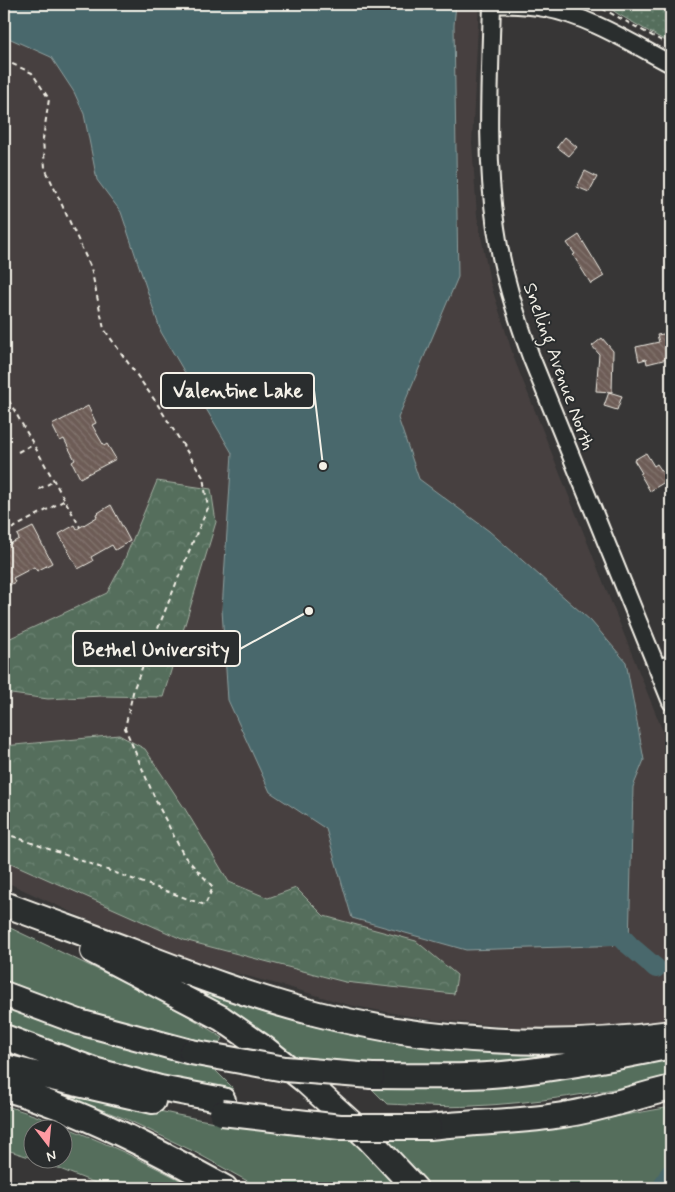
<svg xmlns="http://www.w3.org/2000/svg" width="675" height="1192" font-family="Mynerve,sans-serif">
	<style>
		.built { fill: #474140 }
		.grass { fill: #546e5c; stroke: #a4b0a2 }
		.forest { fill: url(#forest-crowns); stroke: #a4b0a2 }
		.park { fill: url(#park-dots); stroke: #a4b0a2 }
		.water { fill: #4a686c; stroke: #8e9f9e }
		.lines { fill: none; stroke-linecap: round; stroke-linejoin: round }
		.river { stroke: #4a686c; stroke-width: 20 }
		.building { fill: url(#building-back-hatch); stroke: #f4f1e8 }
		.minor-casing { stroke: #f4f1e8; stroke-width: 18 }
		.tertiary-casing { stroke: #f4f1e8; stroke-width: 20 }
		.motorway-casing { stroke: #f4f1e8; stroke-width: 28 }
		.path { stroke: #f4f1e8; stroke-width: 2; stroke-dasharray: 5 4; stroke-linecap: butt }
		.minor { stroke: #2a2d2e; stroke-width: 14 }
		.tertiary { stroke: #2a2d2e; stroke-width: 16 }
		.motorway { stroke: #2a2d2e; stroke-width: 24 }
		.motorway-bridge-casing { stroke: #f4f1e8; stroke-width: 28; stroke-linecap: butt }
		.motorway-bridge { stroke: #2a2d2e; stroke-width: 24 }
		.labels { text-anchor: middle; stroke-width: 4; stroke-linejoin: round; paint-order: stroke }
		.street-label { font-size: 19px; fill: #f4f1e8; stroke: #2a2d2e }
		.leader { fill: none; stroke: #f4f1e8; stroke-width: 2 }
		.callout-dot { fill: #f4f1e8; stroke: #2a2d2e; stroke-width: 2 }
		.callout { fill: #2a2d2e; stroke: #f4f1e8; stroke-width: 2 }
		.callout-label { font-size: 20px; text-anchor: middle; font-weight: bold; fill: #f4f1e8 }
	</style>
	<defs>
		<pattern id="forest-crowns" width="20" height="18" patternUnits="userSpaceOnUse" patternTransform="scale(1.25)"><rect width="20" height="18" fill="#546e5c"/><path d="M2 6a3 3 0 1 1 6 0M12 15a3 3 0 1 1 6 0" fill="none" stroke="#6d8373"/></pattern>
		<pattern id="park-dots" width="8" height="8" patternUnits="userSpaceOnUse" patternTransform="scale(1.25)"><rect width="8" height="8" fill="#546e5c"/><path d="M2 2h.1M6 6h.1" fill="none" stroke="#6d8373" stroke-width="1.8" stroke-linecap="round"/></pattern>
		<pattern id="building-back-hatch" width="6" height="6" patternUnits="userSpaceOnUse" patternTransform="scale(1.25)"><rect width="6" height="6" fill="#6d5c56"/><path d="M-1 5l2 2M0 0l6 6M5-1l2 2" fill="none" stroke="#82746e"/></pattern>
	</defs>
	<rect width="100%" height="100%" fill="#373636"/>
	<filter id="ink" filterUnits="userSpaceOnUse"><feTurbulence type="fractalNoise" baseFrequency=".02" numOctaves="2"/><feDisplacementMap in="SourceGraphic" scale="10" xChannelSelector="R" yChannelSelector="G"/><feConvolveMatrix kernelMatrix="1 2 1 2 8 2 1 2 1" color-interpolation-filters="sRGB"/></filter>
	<g filter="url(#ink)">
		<!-- built -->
		<path class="built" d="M 4,4 L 479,4 L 472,143 L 477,216 L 490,282 L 515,361 L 671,752 L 671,1019 L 596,1029 L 522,1028 L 426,1019 L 349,1005 L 288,987 L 186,960 L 106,928 L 4,881 Z"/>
		<!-- grass -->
		<path class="grass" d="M 4,925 L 166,1002 L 223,1038 L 217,1045 L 156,1031 L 113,1019 L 53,1000 L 4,980 Z
			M 178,982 L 567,1049 L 567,1054 L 484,1062 L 425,1064 L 351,1062 L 294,1056 Z
			M 4,1006 L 56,1026 L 167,1058 L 214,1069 L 234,1089 C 196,1083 158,1076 121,1066 C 81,1055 43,1041 4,1027 Z
			M 671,1056 L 671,1076 L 663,1078 L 662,1079 C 599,1093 536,1103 472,1106 C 444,1108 415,1105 387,1104 L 369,1086 Z
			M 50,1083 C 107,1098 163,1114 221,1123 C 264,1129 307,1131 350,1135 L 399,1188 L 260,1188 L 193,1151 L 126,1119 L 49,1090 Z
			M 4,1105 C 70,1126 134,1155 195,1188 L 108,1188 L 37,1160 L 62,1160 L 62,1130 L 32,1130 L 32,1158 L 4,1149 Z
			M 671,1107 L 671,1188 L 431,1188 L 406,1159 L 383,1136 L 562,1126 Z"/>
		<!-- forest -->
		<path class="forest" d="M 157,481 L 211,489 L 216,522 L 163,697 L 101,696 L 48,699 L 4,693 L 4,641 L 107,593 L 123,563 Z
			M 119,735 L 145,749 L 185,809 L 229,882 L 268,898 L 296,888 L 324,916 L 416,941 L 457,975 L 454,994 L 345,982 L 184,940 L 4,860 L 4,746 Z"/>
		<!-- park -->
		<path class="park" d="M 604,4 L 671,4 L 671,44 L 618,14 Z"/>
		<!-- water -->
		<path class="water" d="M 4,4 L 456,4 L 454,25 L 458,277 L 398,418 L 419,479 L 489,531 L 591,621 L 626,662 L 644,760 L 633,787 L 629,945 L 466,950 L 352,918 L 326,829 L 270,792 L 228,700 L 222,610 L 232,453 L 161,332 L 121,212 L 97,180 L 84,114 L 74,92 L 51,57 L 4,36 Z"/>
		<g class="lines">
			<!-- river -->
			<path class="river" d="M 610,925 L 629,945 L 656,968
				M 662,1188 L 670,1174"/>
		</g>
		<!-- building -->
		<path class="building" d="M 565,137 L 577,147 L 569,156 L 557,147 Z
			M 585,171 L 597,177 L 589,192 L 577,187 Z
			M 579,235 L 604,276 L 591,284 L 573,255 L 575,254 L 567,243 Z
			M 670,333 L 671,358 L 647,364 L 646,359 L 639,361 L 636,347 L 659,342 L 657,335 Z
			M 602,338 L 613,351 L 612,392 L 596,391 L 599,354 L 592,346 Z
			M 609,392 L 622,396 L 617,410 L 604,406 Z
			M 88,406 L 96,423 L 92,425 L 104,446 L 107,444 L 116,459 L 80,478 L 72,462 L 75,460 L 64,439 L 60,441 L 52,425 Z
			M 646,453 L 654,466 L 657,464 L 668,480 L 650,491 L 640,474 L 642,473 L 634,460 Z
			M 111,505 L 130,541 L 115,550 L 112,545 L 91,557 L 93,561 L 78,569 L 59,534 L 75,525 L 77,529 L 97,517 L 96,514 Z
			M 33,527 L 52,563 L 37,571 L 34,567 L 13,578 L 15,582 L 4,588 L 4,547 L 19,539 L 17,535 Z"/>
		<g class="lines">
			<!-- minor casing -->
			<g class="minor-casing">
				<path id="minor" d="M 657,667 L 671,663"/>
			</g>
			<!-- tertiary casing -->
			<g class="tertiary-casing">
				<path id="tertiary" d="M 492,4 C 490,79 485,154 496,228 C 502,272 516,315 531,357 L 671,702
					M 493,4 C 510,5 527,5 544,8 C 589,16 631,43 671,64"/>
			</g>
			<!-- motorway casing -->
			<g class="motorway-casing">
				<path id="motorway" d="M 4,904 C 46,920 89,935 131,951 C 193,975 254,998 318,1014 C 432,1043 555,1049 671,1033
					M 93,951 L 221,1018 L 264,1048 L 304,1080 L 368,1138 L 415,1188
					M 4,994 L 79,1022 L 191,1052
					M 4,1037 L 94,1070 L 160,1088 L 223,1100
					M 4,1067 L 153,1101
					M 372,1076 C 419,1076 467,1078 513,1073 C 567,1067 619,1057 671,1046
					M 4,1088 C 82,1111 154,1149 225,1188
					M 429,1127 C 474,1122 519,1122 563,1115 C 602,1109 634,1097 671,1088"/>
			</g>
			<!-- path -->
			<path class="path" d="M 594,4 L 671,46
				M 4,60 L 32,73 L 49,99 L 43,139 L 45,168 L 91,268 L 104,329 L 156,402 L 203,477 L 208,508 L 194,539 L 134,688 L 125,728 L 156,801 L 184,856 L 213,887 L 205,905 L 4,833
				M 4,392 L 80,527
				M 18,452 L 33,444
				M 39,489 L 54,481
				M 4,533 L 65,500"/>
			<!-- minor -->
			<use href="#minor" class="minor"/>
			<!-- tertiary -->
			<use href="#tertiary" class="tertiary"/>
			<!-- motorway -->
			<use href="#motorway" class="motorway"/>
			<!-- motorway-bridge casing -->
			<g class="motorway-bridge-casing">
				<path id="motorway-bridge" d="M 191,1052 L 285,1069 L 372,1076
					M 222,1113 L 340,1127 L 429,1127"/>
			</g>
			<!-- motorway-bridge -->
			<use href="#motorway-bridge" class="motorway-bridge"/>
		</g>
	</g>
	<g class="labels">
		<!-- street labels -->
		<g class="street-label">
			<text transform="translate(560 366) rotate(70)" y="7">Snelling Avenue North</text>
		</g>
	</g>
	<!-- callouts -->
	<path class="leader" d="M323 466L314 390M309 611L240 649"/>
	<g class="callout-dot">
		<circle cx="323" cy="466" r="5"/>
		<circle cx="309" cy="611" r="5"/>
	</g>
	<g class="callout">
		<rect x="161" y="373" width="153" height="35" rx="5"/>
		<rect x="73" y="631" width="167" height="35" rx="5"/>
	</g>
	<g class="callout-label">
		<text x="238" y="397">Valentine Lake</text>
		<text x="156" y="656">Bethel University</text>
	</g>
	<!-- margin -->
	<rect width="675" height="1192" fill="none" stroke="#2a2d2e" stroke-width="20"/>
	<rect x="10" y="10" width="655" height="1172" fill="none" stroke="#f4f1e8" stroke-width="2" filter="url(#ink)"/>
	<!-- north arrow -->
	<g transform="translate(48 1144) rotate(164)"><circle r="24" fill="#2a2d2e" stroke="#7b7b78"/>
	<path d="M0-4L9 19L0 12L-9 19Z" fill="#ff9aa2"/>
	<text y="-8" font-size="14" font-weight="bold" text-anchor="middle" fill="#f4f1e8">N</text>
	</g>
</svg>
